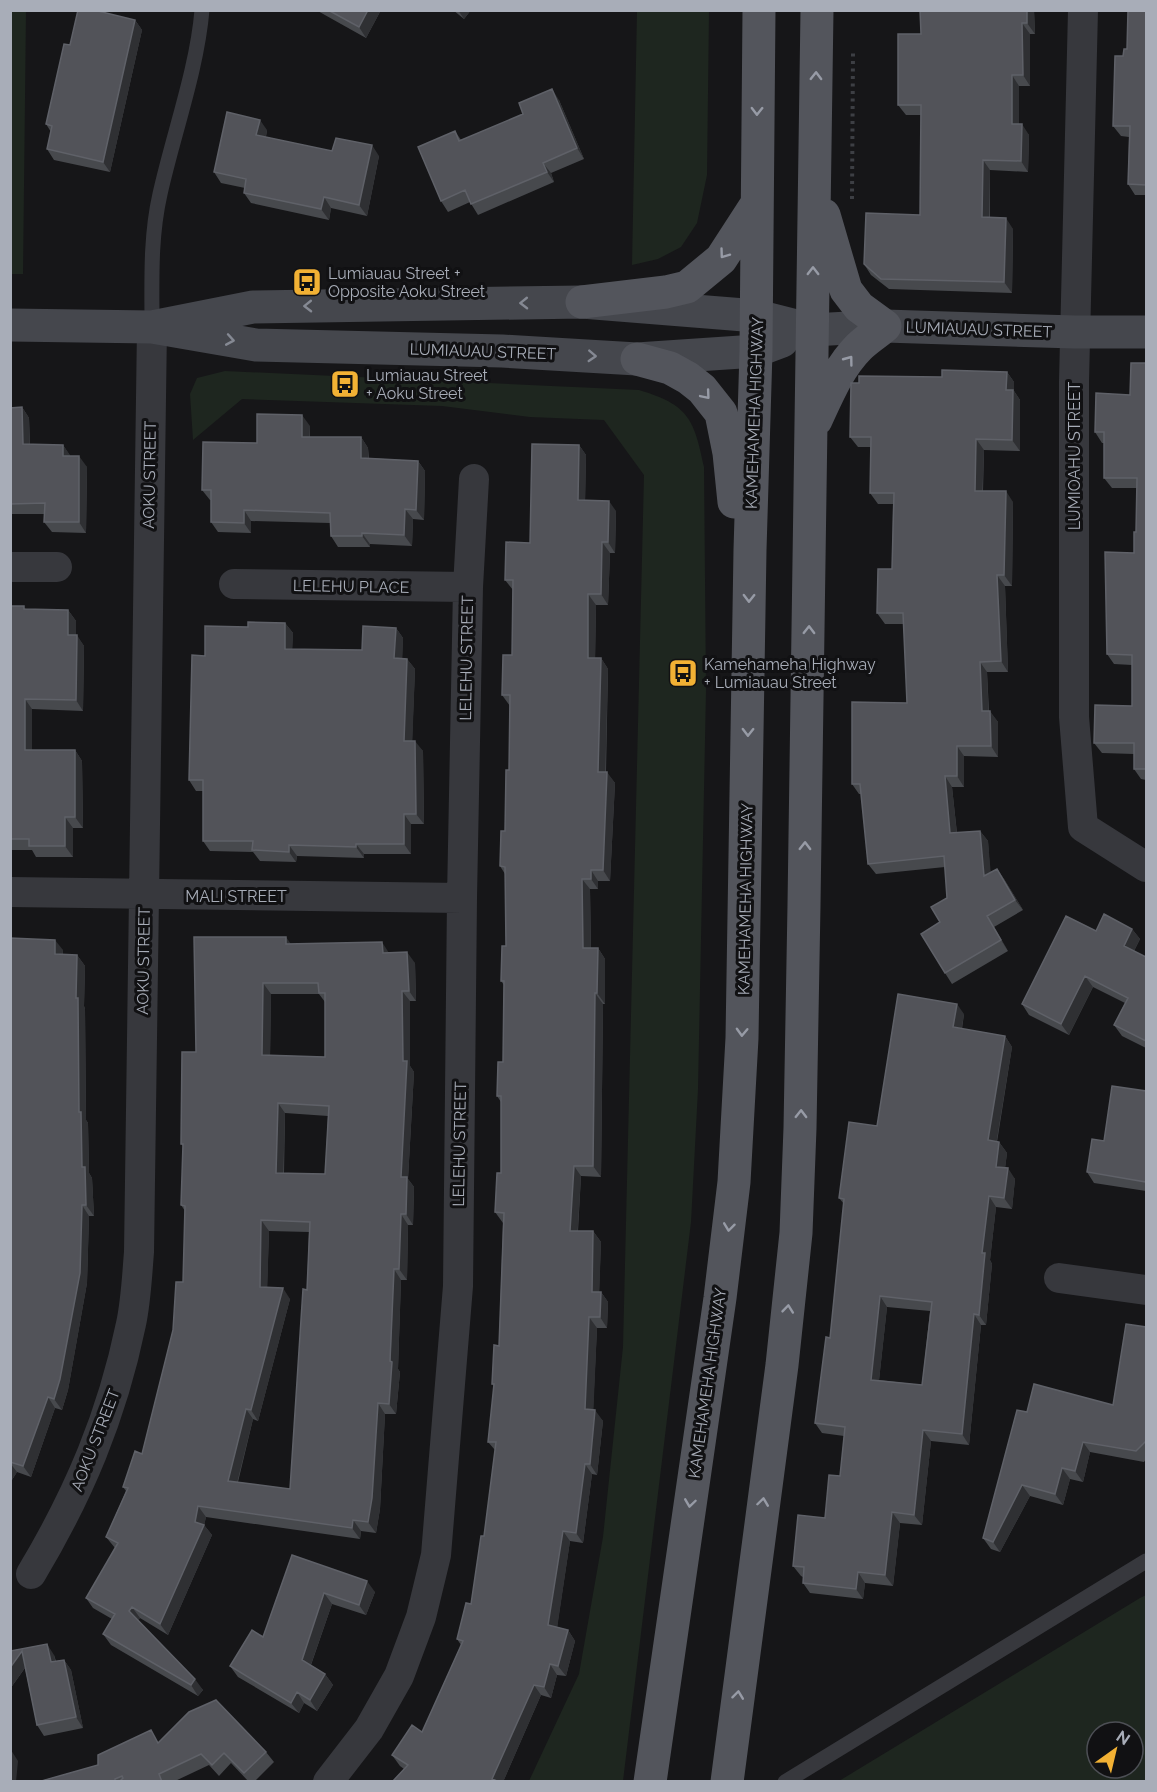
<svg xmlns="http://www.w3.org/2000/svg" width="1157" height="1792" font-family="Raleway,sans-serif">
	<style>
		.green { fill: #1e261f; fill-rule: evenodd }
		.lines { fill: none; stroke-linecap: round; stroke-linejoin: round }
		.path { stroke: #3d3f44; stroke-width: 4; stroke-dasharray: 3 4.5; stroke-linecap: butt }
		.lane { stroke: #37383d; stroke-width: 15 }
		.street { stroke: #37383d; stroke-width: 30 }
		.secondary { stroke: #45474d; stroke-width: 33 }
		.primary { stroke: #53555c; stroke-width: 33 }
		.wall { fill: #47494d; fill-rule: evenodd }
		.shaded-wall { fill: #2f3033 }
		.building { fill: #525359; stroke: #5f6168; stroke-width: 1.5; fill-rule: evenodd }
		.oneway { stroke: #979ba6 }
		.oneway2 { stroke: #858993 }
		.labels { text-anchor: middle; stroke-width: 6; stroke-linejoin: round; paint-order: stroke }
		.poi-label { font-size: 16px; fill: #a8adb8; stroke: #111113; text-anchor: start }
		.street-label { font-size: 16px; fill: #a8adb8; stroke: #111113 }
	</style>
	<rect width="100%" height="100%" fill="#161618"/>
	<!-- green -->
	<path class="green" d="M 11,10 L 26,11 L 23,274 L 11,274 Z
		M 637,11 L 709,11 L 707,175 L 697,223 L 681,247 L 658,259 L 632,265 Z
		M 225,371 L 639,390 C 689,405 694,419 704,467 L 706,690 L 698,1089 L 691,1222 L 623,1781 L 529,1781 L 579,1674 L 603,1537 L 623,1347 L 644,475 L 604,420 L 530,417 L 442,406 L 242,399 L 193,440 L 190,394 L 197,378 Z
		M 1146,1595 L 1146,1781 L 839,1781 L 1140,1598 ZM 1097,1732 L 1133,1732 L 1133,1768 L 1097,1768 Z"/>
	<g class="lines">
		<!-- path -->
		<path class="path" d="M 852,199 L 853,53"/>
		<!-- lane -->
		<path class="lane" d="M 152,327 C 152,282 150,238 160,194 C 173,135 197,70 202,10
			M 785,1782 L 1146,1561"/>
		<!-- street -->
		<path class="street" d="M 1083,10 L 1074,382 L 1074,717 L 1083,827 L 1146,867
			M 10,567 L 57,567
			M 234,584 L 468,587
			M 10,892 L 462,898
			M 1059,1278 L 1146,1290
			M 31,1574 C 79,1494 112,1416 131,1324 C 136,1301 137,1276 139,1252 L 152,327
			M 328,1782 L 369,1729 L 399,1676 L 421,1617 L 436,1555 L 458,1286 L 462,898 L 468,587 L 474,479"/>
		<!-- secondary -->
		<path class="secondary" d="M 10,325 L 152,327 L 256,345 L 502,351 L 637,359 L 756,351 L 782,341
			M 152,327 L 253,307 L 582,302 L 757,316 L 812,330 L 885,326 L 1075,332 L 1146,332"/>
		<!-- primary -->
		<path class="primary" d="M 582,302 L 666,292 L 687,287 L 721,259 L 756,205
			M 637,359 L 670,368 L 688,378 L 702,389 L 721,413 L 729,453 L 734,502
			M 816,420 C 828,394 839,367 859,347 C 867,339 877,333 885,326 L 859,307 L 846,290 L 824,215
			M 650,1782 L 720,1298 L 734,1182 L 742,1038 L 750,550 L 756,351 L 759,10
			M 727,1782 L 782,1365 L 796,1233 L 800,1128 L 804,905 L 817,10"/>
	</g>
	<!-- wall -->
	<path class="wall" d="M 316,10 L 381,10 L 366,38 Z
		M 453,10 L 471,10 L 464,19 Z
		M 1034,10 L 1035,34 L 1030,34 L 1030,86 L 1019,86 L 1019,124 L 1029,135 L 1028,172 L 990,170 L 990,217 L 1013,229 L 1012,293 L 889,289 L 871,275 L 864,264 L 920,215 L 921,115 L 906,115 L 898,105 L 921,34 Z
		M 1146,10 L 1146,195 L 1135,195 L 1128,184 L 1129,137 L 1121,136 L 1113,126 L 1123,56 Z
		M 135,20 L 142,30 L 110,172 L 54,160 L 47,149 L 51,132 L 46,124 L 70,45 Z
		M 559,100 L 584,159 L 551,173 L 554,182 L 478,215 L 470,202 L 448,212 L 441,201 L 455,131 L 461,140 Z
		M 267,130 L 266,137 L 332,151 L 379,156 L 367,216 L 331,208 L 329,220 L 251,203 L 244,193 L 245,188 L 221,183 L 214,172 Z
		M 1146,363 L 1146,780 L 1141,779 L 1134,769 L 1134,754 L 1102,753 L 1094,743 L 1132,706 L 1132,665 L 1114,664 L 1107,654 L 1134,553 L 1136,532 L 1137,488 L 1112,488 L 1104,478 L 1104,443 L 1102,443 L 1095,432 L 1130,395 Z
		M 1007,372 L 1014,382 L 1014,391 L 1020,400 L 1020,451 L 984,450 L 983,491 L 1013,502 L 1012,586 L 1005,586 L 1008,672 L 987,672 L 989,711 L 998,722 L 998,757 L 964,756 L 964,787 L 952,787 L 957,833 L 980,831 L 988,841 L 990,872 L 997,869 L 1004,879 L 1023,910 L 994,927 L 1008,951 L 952,984 L 945,973 L 940,922 L 947,898 L 945,867 L 876,874 L 868,864 L 861,794 L 859,794 L 852,784 L 907,703 L 904,624 L 885,624 L 877,613 L 892,569 L 893,504 L 878,504 L 870,493 L 871,447 L 858,447 L 850,437 L 859,383 Z
		M 22,407 L 29,418 L 30,444 L 63,445 L 70,456 L 87,467 L 86,533 L 52,532 L 44,522 L 44,514 L 10,514 L 10,408 Z
		M 310,426 L 310,437 L 361,437 L 368,448 L 369,458 L 418,461 L 425,471 L 424,520 L 413,519 L 412,546 L 370,544 L 370,547 L 338,547 L 331,536 L 330,523 L 251,521 L 251,533 L 218,532 L 211,522 L 211,500 L 210,500 L 202,490 L 257,443 Z
		M 579,445 L 586,455 L 585,500 L 616,511 L 615,553 L 610,553 L 608,605 L 596,605 L 595,658 L 601,658 L 608,669 L 606,772 L 615,783 L 610,881 L 598,881 L 598,889 L 590,889 L 591,948 L 598,948 L 605,959 L 605,1004 L 603,1004 L 601,1177 L 581,1176 L 578,1231 L 593,1231 L 601,1242 L 599,1292 L 601,1292 L 608,1302 L 607,1328 L 597,1328 L 593,1410 L 603,1421 L 597,1475 L 592,1474 L 583,1543 L 570,1541 L 557,1627 L 568,1630 L 575,1641 L 566,1676 L 557,1675 L 551,1698 L 541,1695 L 503,1782 L 392,1782 L 404,1769 L 400,1766 L 392,1755 L 422,1732 L 461,1645 L 457,1639 L 471,1604 L 484,1536 L 495,1450 L 488,1442 L 494,1386 L 492,1384 L 499,1346 L 503,1223 L 495,1212 L 501,1173 L 501,1102 L 497,1096 L 503,1062 L 504,985 L 501,981 L 506,946 L 505,874 L 500,866 L 505,831 L 509,770 L 510,706 L 502,695 L 512,655 L 513,590 L 505,580 L 530,543 Z
		M 10,606 L 27,609 L 68,610 L 76,621 L 76,635 L 84,646 L 83,711 L 32,709 L 32,750 L 75,750 L 82,761 L 83,828 L 73,828 L 73,857 L 36,857 L 32,850 L 10,850 Z
		M 285,623 L 293,633 L 292,649 L 362,650 L 396,628 L 403,638 L 402,658 L 407,659 L 415,669 L 412,741 L 423,751 L 424,824 L 411,824 L 411,854 L 364,854 L 364,858 L 297,856 L 296,862 L 260,861 L 253,852 L 210,851 L 203,841 L 203,791 L 196,791 L 189,780 L 205,656 L 248,627 Z
		M 1132,929 L 1140,939 L 1134,951 L 1146,957 L 1146,1048 L 1122,1036 L 1114,1025 L 1125,1003 L 1093,987 L 1069,1035 L 1029,1015 L 1022,1004 L 1096,931 Z
		M 10,938 L 63,950 L 63,955 L 77,955 L 85,966 L 84,1006 L 85,1009 L 86,1120 L 88,1123 L 89,1173 L 92,1178 L 94,1216 L 89,1216 L 87,1283 L 68,1390 L 62,1410 L 55,1408 L 31,1477 L 17,1472 L 10,1483 Z
		M 291,944 L 389,953 L 415,963 L 416,1001 L 410,1001 L 410,1066 L 414,1072 L 408,1179 L 414,1187 L 413,1225 L 408,1225 L 407,1280 L 401,1280 L 398,1369 L 400,1372 L 396,1414 L 385,1414 L 380,1509 L 376,1533 L 361,1531 L 360,1539 L 206,1517 L 204,1525 L 212,1535 L 168,1635 L 140,1618 L 138,1620 L 203,1690 L 198,1696 L 111,1645 L 103,1634 L 112,1619 L 93,1608 L 86,1598 L 115,1548 L 106,1537 L 126,1491 L 123,1487 L 142,1454 L 173,1330 L 183,1282 L 185,1211 L 181,1205 L 183,1146 L 181,1144 L 196,1052 ZM 271,994 L 319,994 L 325,1002 L 325,1057 L 270,1055 ZM 285,1113 L 328,1116 L 325,1174 L 284,1173 ZM 269,1231 L 309,1232 L 307,1290 L 290,1489 L 238,1482 L 253,1419 L 258,1421 L 290,1299 L 267,1288 Z
		M 964,1014 L 962,1029 L 1005,1036 L 1012,1047 L 997,1142 L 999,1142 L 1007,1153 L 1005,1168 L 1015,1179 L 1012,1209 L 996,1207 L 990,1260 L 992,1264 L 986,1325 L 981,1325 L 969,1445 L 931,1441 L 922,1525 L 900,1523 L 893,1586 L 865,1583 L 863,1599 L 810,1593 L 803,1583 L 803,1577 L 801,1576 L 793,1566 L 825,1518 L 840,1476 L 844,1436 L 822,1433 L 815,1423 L 830,1338 L 844,1204 L 839,1198 L 877,1126 ZM 887,1307 L 930,1311 L 922,1385 L 879,1380 Z
		M 1146,1091 L 1146,1191 L 1094,1183 L 1087,1172 L 1104,1141 Z
		M 1146,1327 L 1146,1459 L 1144,1462 L 1090,1452 L 1083,1482 L 1070,1479 L 1063,1505 L 1030,1496 L 1000,1552 L 991,1549 L 983,1538 L 1027,1412 L 1113,1405 Z
		M 292,1555 L 375,1592 L 366,1615 L 332,1604 L 311,1665 L 325,1674 L 333,1685 L 317,1711 L 304,1703 L 299,1713 L 238,1677 L 230,1666 L 263,1637 Z
		M 10,1651 L 54,1655 L 56,1661 L 64,1660 L 71,1670 L 83,1728 L 44,1736 L 37,1725 L 25,1668 L 10,1689 Z
		M 159,1742 L 266,1752 L 274,1762 L 254,1782 L 249,1782 L 231,1763 L 219,1776 L 209,1765 L 173,1782 L 37,1782 L 98,1765 Z"/>
	<!-- shaded-wall -->
	<path class="shaded-wall" d="M 368,10 L 381,10 L 366,38 L 359,27 Z
		M 458,10 L 471,10 L 464,19 Z
		M 1027,10 L 1034,10 L 1035,34 L 1027,23 Z
		M 135,20 L 142,30 L 110,172 L 103,162 Z
		M 1022,23 L 1030,34 L 1030,86 L 1023,75 Z
		M 1012,75 L 1019,86 L 1019,134 L 1012,124 Z
		M 552,89 L 559,100 L 584,159 L 577,148 Z
		M 260,120 L 267,130 L 264,146 L 256,135 Z
		M 1022,124 L 1029,135 L 1028,172 L 1021,161 Z
		M 372,145 L 379,156 L 367,216 L 359,205 Z
		M 983,160 L 990,170 L 989,228 L 982,217 Z
		M 543,163 L 551,173 L 554,182 L 547,172 Z
		M 324,197 L 331,208 L 329,220 L 321,209 Z
		M 1006,218 L 1013,229 L 1012,293 L 1004,282 Z
		M 1007,372 L 1014,382 L 1014,391 L 1020,400 L 1020,451 L 1012,440 L 1006,390 Z
		M 22,407 L 29,418 L 30,455 L 23,444 Z
		M 302,415 L 310,426 L 309,448 L 302,437 Z
		M 361,437 L 368,448 L 369,468 L 361,458 Z
		M 976,439 L 984,450 L 982,501 L 975,491 Z
		M 63,445 L 70,455 L 70,466 L 63,456 Z
		M 579,445 L 586,455 L 585,511 L 578,500 Z
		M 79,456 L 87,467 L 86,533 L 79,522 Z
		M 418,461 L 425,471 L 424,520 L 416,510 Z
		M 1006,491 L 1013,502 L 1012,586 L 1004,575 Z
		M 609,501 L 616,511 L 615,553 L 608,542 Z
		M 405,509 L 413,519 L 412,546 L 404,535 Z
		M 244,510 L 251,521 L 251,533 L 244,523 Z
		M 362,533 L 370,544 L 370,547 L 362,536 Z
		M 602,542 L 610,553 L 608,605 L 601,594 Z
		M 997,575 L 1005,586 L 1008,672 L 1001,661 Z
		M 588,594 L 596,605 L 595,669 L 588,658 Z
		M 68,610 L 76,621 L 76,645 L 68,635 Z
		M 285,623 L 293,633 L 292,659 L 285,649 Z
		M 396,628 L 403,638 L 402,669 L 394,658 Z
		M 77,635 L 84,646 L 83,711 L 76,700 Z
		M 601,658 L 608,669 L 605,783 L 598,772 Z
		M 407,659 L 415,669 L 412,751 L 404,741 Z
		M 980,662 L 987,672 L 989,722 L 982,711 Z
		M 25,699 L 32,709 L 32,760 L 25,750 Z
		M 990,711 L 998,722 L 998,757 L 991,746 Z
		M 415,741 L 423,751 L 424,824 L 416,814 Z
		M 957,746 L 964,756 L 964,787 L 957,776 Z
		M 75,750 L 82,761 L 83,828 L 75,817 Z
		M 607,772 L 615,783 L 610,881 L 603,870 Z
		M 945,776 L 952,787 L 958,844 L 950,833 Z
		M 404,814 L 411,824 L 411,854 L 404,844 Z
		M 65,817 L 73,828 L 73,857 L 65,846 Z
		M 980,831 L 988,841 L 992,887 L 984,876 Z
		M 356,844 L 364,854 L 364,858 L 356,847 Z
		M 289,845 L 297,856 L 296,862 L 289,852 Z
		M 997,869 L 1004,879 L 1023,910 L 1015,900 Z
		M 591,870 L 598,881 L 598,889 L 591,879 Z
		M 582,879 L 590,889 L 591,958 L 583,948 Z
		M 987,916 L 994,927 L 1008,951 L 1001,940 Z
		M 1132,929 L 1140,939 L 1131,957 L 1124,946 Z
		M 286,937 L 293,947 L 286,944 Z
		M 55,940 L 63,950 L 62,965 L 55,954 Z
		M 382,942 L 389,953 L 383,953 Z
		M 598,948 L 605,959 L 605,1004 L 597,993 Z
		M 407,952 L 415,963 L 416,1001 L 409,991 Z
		M 77,955 L 85,966 L 84,1006 L 85,1009 L 86,1120 L 88,1123 L 89,1173 L 92,1178 L 94,1216 L 86,1205 L 82,1167 L 79,1112 L 76,998 Z
		M 1085,976 L 1093,987 L 1069,1035 L 1061,1024 Z
		M 263,983 L 271,994 L 270,1065 L 262,1055 Z
		M 402,991 L 410,1001 L 410,1066 L 414,1072 L 408,1179 L 414,1187 L 413,1225 L 406,1214 L 401,1177 L 403,1061 Z
		M 595,993 L 603,1004 L 601,1177 L 593,1166 Z
		M 957,1004 L 964,1014 L 960,1038 L 953,1027 Z
		M 1005,1036 L 1012,1047 L 995,1151 L 988,1140 Z
		M 278,1103 L 285,1113 L 283,1183 L 276,1173 Z
		M 999,1142 L 1007,1153 L 1004,1177 L 996,1167 Z
		M 574,1166 L 581,1176 L 577,1241 L 570,1231 Z
		M 1008,1168 L 1015,1179 L 1012,1209 L 1004,1198 Z
		M 989,1196 L 996,1207 L 990,1260 L 992,1264 L 986,1325 L 979,1315 L 982,1253 Z
		M 82,1205 L 89,1216 L 87,1283 L 68,1390 L 62,1410 L 54,1399 Z
		M 401,1214 L 408,1225 L 407,1280 L 399,1269 Z
		M 261,1220 L 269,1231 L 267,1298 L 260,1287 Z
		M 593,1231 L 601,1242 L 599,1302 L 592,1292 Z
		M 394,1269 L 401,1280 L 398,1369 L 400,1372 L 396,1414 L 389,1404 Z
		M 283,1288 L 290,1299 L 258,1421 L 251,1410 Z
		M 601,1292 L 608,1302 L 607,1328 L 600,1317 Z
		M 880,1296 L 887,1307 L 878,1390 L 871,1380 Z
		M 974,1314 L 981,1325 L 969,1445 L 962,1434 Z
		M 589,1317 L 597,1328 L 593,1420 L 585,1409 Z
		M 48,1397 L 55,1408 L 31,1477 L 23,1466 Z
		M 378,1403 L 385,1414 L 380,1509 L 376,1533 L 368,1522 Z
		M 246,1409 L 253,1419 L 235,1491 L 228,1481 Z
		M 595,1410 L 603,1421 L 597,1475 L 590,1464 Z
		M 923,1430 L 931,1441 L 922,1525 L 914,1515 Z
		M 1083,1442 L 1090,1452 L 1083,1482 L 1075,1471 Z
		M 10,1463 L 17,1472 L 10,1483 Z
		M 585,1464 L 592,1474 L 583,1543 L 576,1533 Z
		M 1062,1468 L 1070,1479 L 1063,1505 L 1055,1494 Z
		M 1022,1485 L 1030,1496 L 1000,1552 L 993,1542 Z
		M 198,1506 L 206,1517 L 204,1526 L 204,1525 L 212,1535 L 168,1635 L 160,1624 L 195,1522 Z
		M 892,1512 L 900,1523 L 893,1586 L 885,1575 Z
		M 353,1520 L 361,1531 L 360,1539 L 352,1528 Z
		M 563,1531 L 570,1541 L 556,1636 L 548,1625 Z
		M 858,1572 L 865,1583 L 863,1599 L 856,1589 Z
		M 367,1581 L 375,1592 L 366,1615 L 359,1605 Z
		M 324,1593 L 332,1604 L 309,1670 L 302,1660 Z
		M 132,1607 L 140,1618 L 136,1622 L 129,1611 Z
		M 568,1630 L 575,1641 L 566,1676 L 558,1666 Z
		M 47,1644 L 54,1655 L 58,1673 L 51,1662 Z
		M 22,1651 L 29,1662 L 10,1689 L 10,1668 Z
		M 64,1660 L 71,1670 L 83,1728 L 76,1717 Z
		M 550,1664 L 557,1675 L 551,1698 L 544,1687 Z
		M 325,1674 L 333,1685 L 317,1711 L 310,1700 Z
		M 195,1679 L 203,1690 L 198,1696 L 191,1685 Z
		M 534,1685 L 541,1695 L 503,1782 L 494,1782 L 492,1779 Z
		M 297,1692 L 304,1703 L 299,1713 L 291,1703 Z
		M 11,1750 L 18,1761 L 16,1782 L 10,1782 Z"/>
	<!-- building -->
	<path class="building" d="M 78,10 L 94,10 L 135,20 L 103,162 L 47,149 L 52,126 L 46,124 L 64,44 L 70,45 Z
		M 328,10 L 368,10 L 359,27 Z
		M 920,10 L 1027,10 L 1027,23 L 1022,23 L 1023,75 L 1012,75 L 1012,124 L 1022,124 L 1021,161 L 983,160 L 982,217 L 1006,218 L 1004,282 L 881,279 L 864,264 L 866,213 L 920,215 L 921,105 L 898,105 L 898,34 L 921,34 Z
		M 1128,10 L 1146,10 L 1146,185 L 1128,184 L 1130,126 L 1113,126 L 1115,56 L 1123,56 L 1124,49 L 1127,49 Z
		M 552,89 L 577,148 L 543,163 L 547,172 L 471,204 L 465,190 L 441,201 L 418,147 L 455,131 L 459,141 L 523,114 L 519,103 Z
		M 227,112 L 260,120 L 256,135 L 332,151 L 336,138 L 372,145 L 359,205 L 324,197 L 321,209 L 244,193 L 246,179 L 214,172 Z
		M 1131,363 L 1146,363 L 1146,769 L 1134,769 L 1134,743 L 1094,743 L 1095,705 L 1132,706 L 1132,655 L 1107,654 L 1105,552 L 1134,553 L 1134,532 L 1136,532 L 1137,478 L 1104,478 L 1104,432 L 1095,432 L 1096,393 L 1130,395 Z
		M 942,370 L 1007,372 L 1006,390 L 1013,390 L 1012,440 L 976,439 L 975,491 L 1006,491 L 1004,575 L 997,575 L 1001,661 L 980,662 L 982,711 L 990,711 L 991,746 L 957,746 L 957,776 L 945,776 L 950,833 L 980,831 L 984,876 L 997,869 L 1015,900 L 987,916 L 1001,940 L 945,973 L 921,934 L 940,922 L 931,907 L 947,898 L 944,856 L 868,864 L 860,784 L 852,784 L 852,702 L 907,703 L 903,613 L 877,613 L 878,569 L 892,569 L 894,493 L 870,493 L 871,437 L 850,437 L 851,383 L 859,383 L 859,376 L 942,377 Z
		M 22,407 L 23,444 L 63,445 L 63,456 L 79,456 L 79,522 L 44,522 L 45,503 L 10,504 L 10,408 Z
		M 257,414 L 302,415 L 302,437 L 361,437 L 361,458 L 418,461 L 416,510 L 405,509 L 404,535 L 362,533 L 362,536 L 331,536 L 330,513 L 244,510 L 244,523 L 211,522 L 211,490 L 202,490 L 203,442 L 257,443 Z
		M 532,444 L 579,445 L 578,500 L 609,501 L 608,542 L 602,542 L 601,594 L 588,594 L 588,658 L 601,658 L 598,772 L 607,772 L 603,870 L 591,870 L 591,879 L 582,879 L 583,948 L 598,948 L 597,993 L 595,993 L 593,1166 L 574,1166 L 570,1231 L 593,1231 L 592,1292 L 601,1292 L 600,1317 L 589,1317 L 585,1409 L 595,1410 L 590,1464 L 585,1464 L 576,1533 L 563,1531 L 548,1625 L 568,1630 L 558,1666 L 550,1664 L 544,1687 L 534,1685 L 492,1779 L 497,1781 L 392,1782 L 408,1765 L 392,1755 L 412,1725 L 422,1732 L 463,1641 L 457,1639 L 466,1603 L 471,1604 L 481,1536 L 484,1536 L 496,1442 L 488,1442 L 494,1384 L 492,1384 L 494,1345 L 499,1346 L 504,1213 L 495,1212 L 497,1173 L 501,1173 L 501,1096 L 497,1096 L 498,1062 L 503,1062 L 504,981 L 501,981 L 502,946 L 506,946 L 505,867 L 500,866 L 501,831 L 505,831 L 506,770 L 509,770 L 510,695 L 502,695 L 503,655 L 512,655 L 513,580 L 505,580 L 506,542 L 530,543 Z
		M 10,606 L 24,606 L 24,609 L 68,610 L 68,635 L 77,635 L 76,700 L 25,699 L 25,750 L 75,750 L 75,817 L 65,817 L 65,846 L 29,846 L 29,839 L 10,839 Z
		M 248,622 L 285,623 L 285,649 L 362,650 L 363,626 L 396,628 L 394,658 L 407,659 L 404,741 L 415,741 L 416,814 L 404,814 L 404,844 L 356,844 L 356,847 L 289,845 L 289,852 L 252,850 L 253,841 L 203,841 L 203,780 L 189,780 L 192,655 L 205,656 L 205,626 L 248,627 Z
		M 1104,914 L 1132,929 L 1124,946 L 1146,957 L 1146,1041 L 1114,1025 L 1128,998 L 1085,976 L 1061,1024 L 1022,1004 L 1066,916 L 1096,931 Z
		M 194,937 L 286,937 L 286,944 L 382,942 L 383,953 L 407,952 L 409,991 L 402,991 L 403,1061 L 407,1061 L 401,1177 L 407,1177 L 406,1214 L 401,1214 L 399,1269 L 394,1269 L 390,1361 L 392,1362 L 389,1404 L 378,1403 L 372,1498 L 368,1522 L 353,1520 L 352,1528 L 198,1506 L 195,1522 L 204,1525 L 160,1624 L 132,1607 L 129,1611 L 195,1679 L 191,1685 L 103,1634 L 115,1614 L 86,1598 L 118,1543 L 106,1537 L 128,1488 L 123,1487 L 135,1451 L 142,1454 L 173,1330 L 176,1282 L 183,1282 L 185,1206 L 181,1205 L 183,1144 L 181,1144 L 182,1052 L 196,1052 ZM 263,983 L 318,983 L 319,993 L 325,993 L 325,1057 L 262,1055 ZM 278,1103 L 329,1106 L 325,1174 L 276,1173 ZM 261,1220 L 310,1222 L 307,1290 L 303,1289 L 290,1489 L 228,1481 L 246,1409 L 251,1410 L 283,1288 L 260,1287 Z
		M 10,938 L 55,940 L 55,954 L 77,955 L 76,998 L 78,998 L 79,1112 L 81,1112 L 82,1167 L 85,1167 L 86,1205 L 82,1205 L 80,1273 L 60,1379 L 54,1399 L 48,1397 L 23,1466 L 10,1462 Z
		M 898,994 L 957,1004 L 953,1027 L 1005,1036 L 988,1140 L 999,1142 L 996,1167 L 1008,1168 L 1004,1198 L 989,1196 L 982,1253 L 985,1253 L 979,1315 L 974,1314 L 962,1434 L 923,1430 L 914,1515 L 892,1512 L 885,1575 L 858,1572 L 856,1589 L 803,1583 L 804,1567 L 793,1566 L 798,1515 L 825,1518 L 829,1475 L 840,1476 L 845,1427 L 815,1423 L 826,1337 L 830,1338 L 844,1199 L 839,1198 L 849,1122 L 877,1126 ZM 880,1296 L 932,1302 L 922,1385 L 871,1380 Z
		M 1112,1086 L 1146,1091 L 1146,1182 L 1087,1172 L 1092,1139 L 1104,1141 Z
		M 1126,1324 L 1146,1327 L 1146,1441 L 1136,1451 L 1083,1442 L 1075,1471 L 1062,1468 L 1055,1494 L 1022,1485 L 993,1542 L 983,1538 L 1017,1410 L 1027,1412 L 1034,1384 L 1113,1405 Z
		M 292,1555 L 367,1581 L 359,1605 L 324,1593 L 302,1660 L 325,1674 L 310,1700 L 297,1692 L 291,1703 L 230,1666 L 252,1630 L 263,1637 Z
		M 47,1644 L 51,1662 L 64,1660 L 76,1717 L 37,1725 L 22,1651 L 10,1668 L 10,1651 Z
		M 216,1700 L 266,1752 L 244,1773 L 224,1753 L 212,1765 L 201,1754 L 159,1774 L 162,1782 L 119,1782 L 123,1778 L 122,1776 L 115,1779 L 115,1782 L 38,1782 L 98,1765 L 98,1755 L 151,1730 L 158,1743 L 189,1712 Z"/>
	<!-- one-way arrows -->
	<defs><path id="oneway-chevron" d="M-2-3.5L2.5 0L-2 3.5" fill="none" stroke-width="1.6" stroke-linecap="round" stroke-linejoin="round" transform="scale(1.5)"/></defs>
	<g class="oneway">
		<use href="#oneway-chevron" transform="translate(816 76) rotate(-89)"/>
		<use href="#oneway-chevron" transform="translate(757 111) rotate(91)"/>
		<use href="#oneway-chevron" transform="translate(724 254) rotate(126)"/>
		<use href="#oneway-chevron" transform="translate(813 271) rotate(-90)"/>
		<use href="#oneway-chevron" transform="translate(849 360) rotate(-53)"/>
		<use href="#oneway-chevron" transform="translate(706 395) rotate(50)"/>
		<use href="#oneway-chevron" transform="translate(749 598) rotate(91)"/>
		<use href="#oneway-chevron" transform="translate(809 630) rotate(-89)"/>
		<use href="#oneway-chevron" transform="translate(748 732) rotate(91)"/>
		<use href="#oneway-chevron" transform="translate(805 846) rotate(-89)"/>
		<use href="#oneway-chevron" transform="translate(742 1032) rotate(92)"/>
		<use href="#oneway-chevron" transform="translate(801 1114) rotate(-89)"/>
		<use href="#oneway-chevron" transform="translate(729 1227) rotate(97)"/>
		<use href="#oneway-chevron" transform="translate(788 1309) rotate(-84)"/>
		<use href="#oneway-chevron" transform="translate(763 1502) rotate(-82)"/>
		<use href="#oneway-chevron" transform="translate(690 1503) rotate(98)"/>
		<use href="#oneway-chevron" transform="translate(738 1695) rotate(-83)"/>
	</g>
	<g class="oneway2">
		<use href="#oneway-chevron" transform="translate(524 303) rotate(179)"/>
		<use href="#oneway-chevron" transform="translate(308 306) rotate(179)"/>
		<use href="#oneway-chevron" transform="translate(230 340) rotate(10)"/>
		<use href="#oneway-chevron" transform="translate(592 356) rotate(3)"/>
	</g>
	<!-- icons -->
	<defs>
		<g id="bus-square" transform="scale(1.5)"><rect x="-9" y="-9" width="18" height="18" rx="4" fill="#f2b134" stroke="#111113"/><path d="M-5-6H5V4H4V6H2V4H-2V6H-4V4H-5ZM-3.5-4V0h7V-4ZM-3.5 1.2v1.5H-2V1.2ZM2 1.2v1.5H3.5V1.2Z" fill="#111"/></g>
	</defs>
	<g fill-rule="evenodd">
		<use href="#bus-square" x="307" y="282"/>
		<use href="#bus-square" x="345" y="384"/>
		<use href="#bus-square" x="683" y="673"/>
	</g>
	<g class="labels">
		<!-- poi labels -->
		<g class="poi-label">
			<text x="328" y="279">Lumiauau Street +<tspan x="328" dy="18">Opposite Aoku Street</tspan></text>
			<text x="366" y="381">Lumiauau Street<tspan x="366" dy="18">+ Aoku Street</tspan></text>
			<text x="704" y="670">Kamehameha Highway<tspan x="704" dy="18">+ Lumiauau Street</tspan></text>
		</g>
		<!-- street labels -->
		<g class="street-label">
			<text transform="translate(979 329) rotate(2)" y="6">LUMIAUAU STREET</text>
			<text transform="translate(483 351) rotate(2)" y="6">LUMIAUAU STREET</text>
			<text transform="translate(754 413) rotate(-88)" y="6">KAMEHAMEHA HIGHWAY</text>
			<text transform="translate(1074 456) rotate(-90)" y="6">LUMIOAHU STREET</text>
			<text transform="translate(149 475) rotate(-89)" y="6">AOKU STREET</text>
			<text transform="translate(351 586) rotate(1)" y="6">LELEHU PLACE</text>
			<text transform="translate(466 658) rotate(-89)" y="6">LELEHU STREET</text>
			<text x="236" y="902">MALI STREET</text>
			<text transform="translate(745 899) rotate(-89)" y="6">KAMEHAMEHA HIGHWAY</text>
			<text transform="translate(143 961) rotate(-89)" y="6">AOKU STREET</text>
			<text transform="translate(459 1144) rotate(-89)" y="6">LELEHU STREET</text>
			<text transform="translate(707 1383) rotate(-82)" y="6">KAMEHAMEHA HIGHWAY</text>
			<text transform="translate(95 1440) rotate(-69)" y="6">AOKU STREET</text>
		</g>
	</g>
	<!-- border -->
	<rect width="1157" height="1792" fill="none" stroke="#a8adb8" stroke-width="24"/>
	<!-- north arrow -->
	<g transform="translate(1115 1750) rotate(34)"><circle r="28" fill="#111113" stroke="#4d4f55" stroke-width="1.5"/>
	<path d="M0-4.5L10 22L0 15L-10 22Z" fill="#f2b134"/>
	<text y="-9" font-size="16" font-weight="bold" text-anchor="middle" fill="#a8adb8">N</text>
	</g>
</svg>
